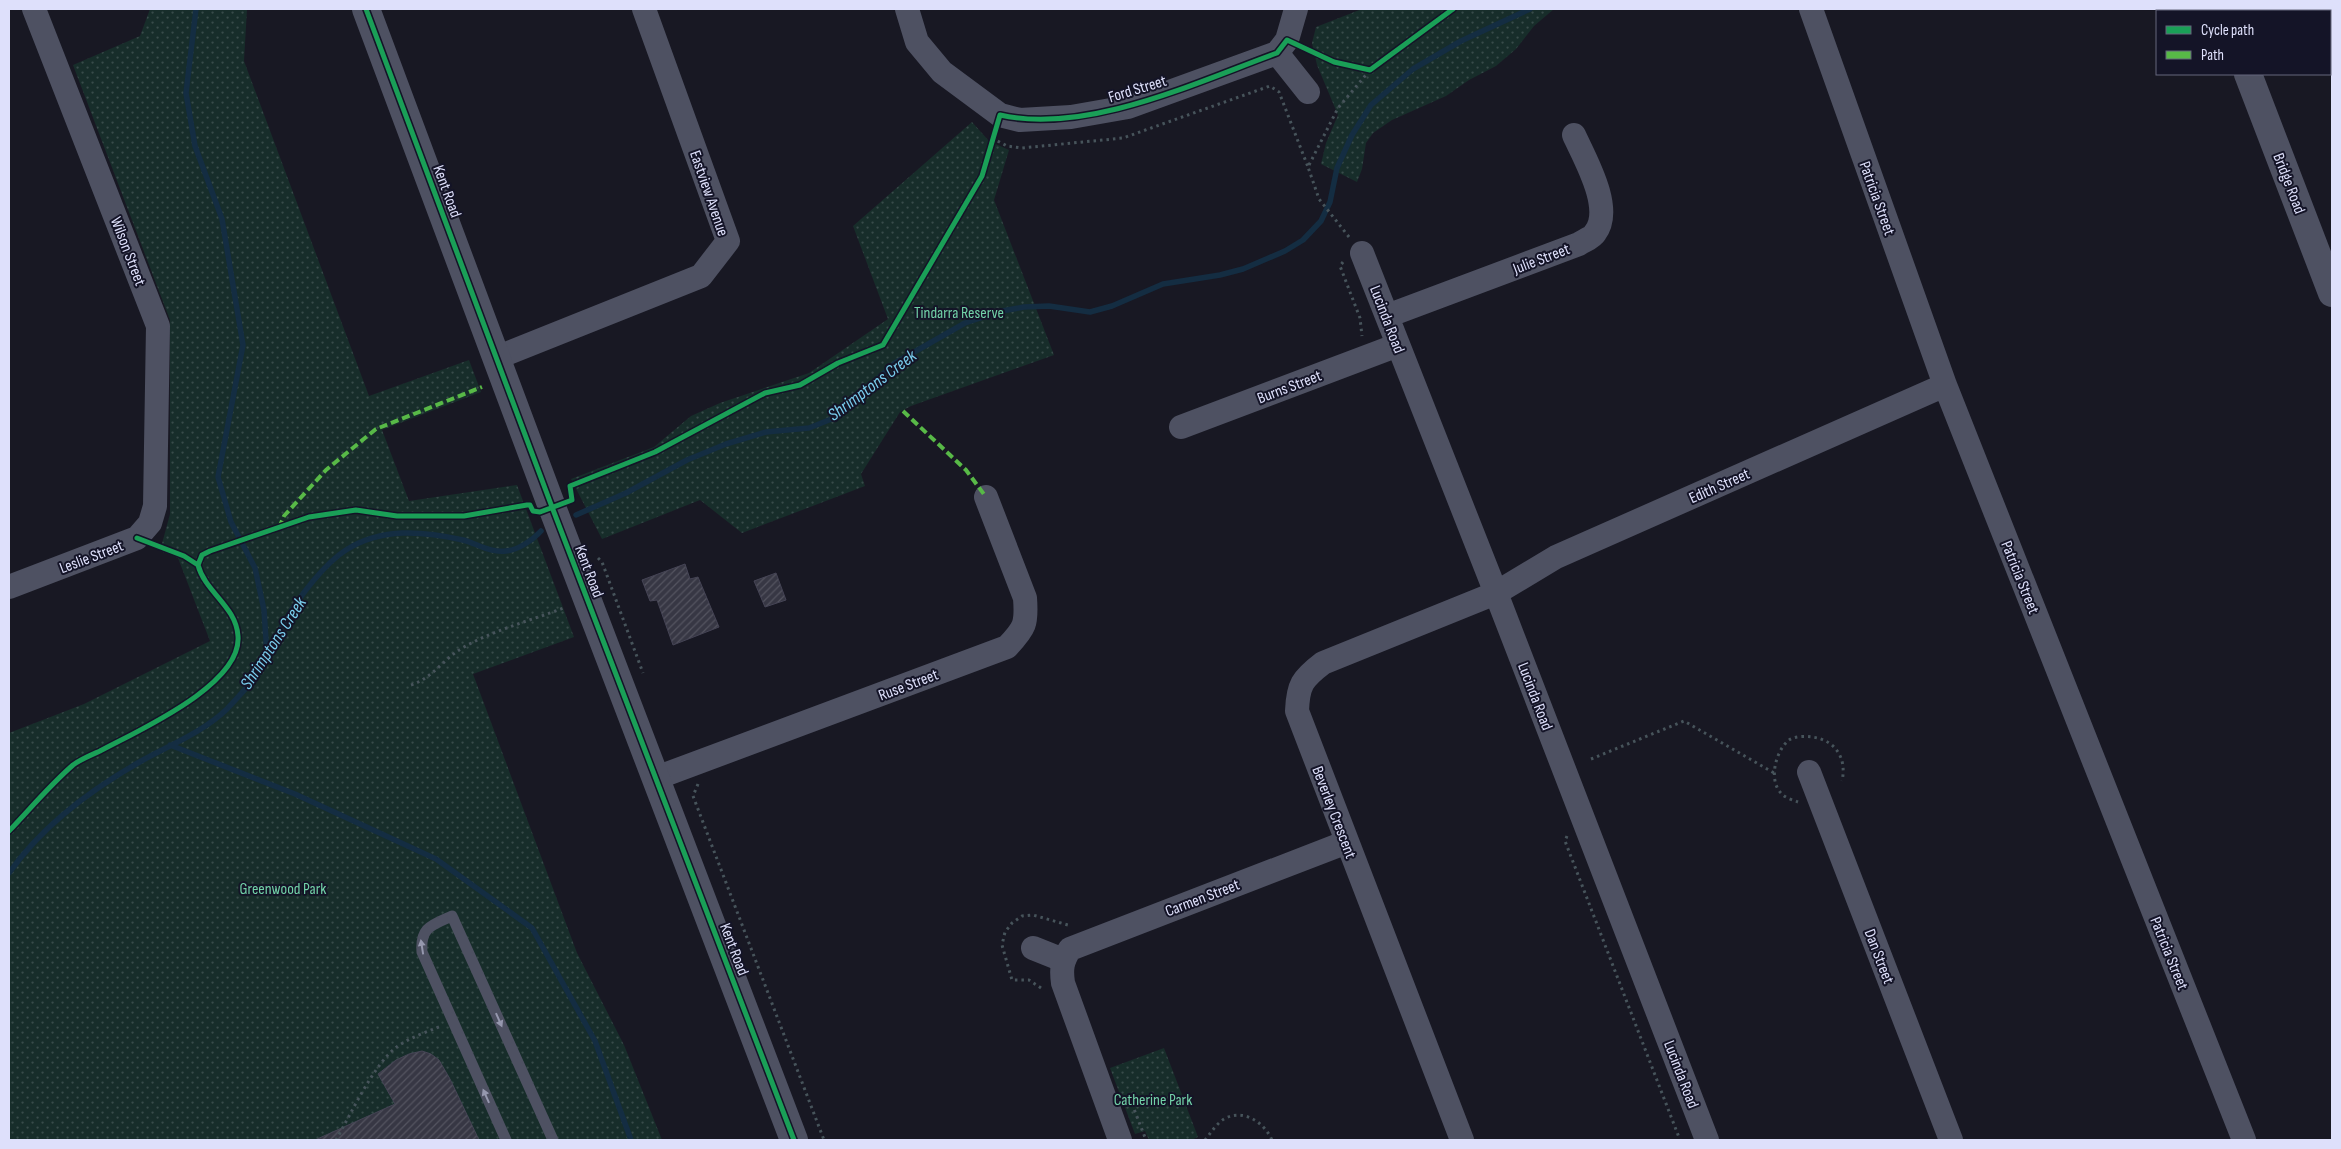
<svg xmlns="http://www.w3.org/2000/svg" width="2341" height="1149" font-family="'Sofia Sans Condensed',sans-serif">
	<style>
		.park { fill: url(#park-dots) }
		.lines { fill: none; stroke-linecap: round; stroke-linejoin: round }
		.stream { stroke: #142d42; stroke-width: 5.5 }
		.building { fill: url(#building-hatch); stroke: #454455 }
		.path { stroke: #47545b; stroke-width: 3; stroke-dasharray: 2.5 4; stroke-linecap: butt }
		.service { stroke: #4e5162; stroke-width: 11 }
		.minor { stroke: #4e5162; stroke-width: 24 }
		.tertiary { stroke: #4e5162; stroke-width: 28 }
		.quiet { stroke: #58b947; stroke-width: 4; stroke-dasharray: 8 4; stroke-linecap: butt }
		.cycleway-casing { stroke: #141427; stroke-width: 8 }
		.cycleway { stroke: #1a9f57; stroke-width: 5 }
		.oneway { fill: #9698ae }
		.labels { text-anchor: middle; stroke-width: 4; stroke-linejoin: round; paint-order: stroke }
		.street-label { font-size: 16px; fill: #dee0fb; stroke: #141427 }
		.park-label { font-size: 16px; fill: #72d2a8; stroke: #141427 }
		.water-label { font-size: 18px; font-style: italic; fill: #79cded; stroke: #141427 }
	</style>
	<defs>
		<pattern id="park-dots" width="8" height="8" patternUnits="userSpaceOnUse" patternTransform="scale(1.25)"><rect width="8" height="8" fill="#172d2a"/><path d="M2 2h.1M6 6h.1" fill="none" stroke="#384b4a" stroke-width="1.8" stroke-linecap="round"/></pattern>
		<pattern id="building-hatch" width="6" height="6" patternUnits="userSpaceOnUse" patternTransform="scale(1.25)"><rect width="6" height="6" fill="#373744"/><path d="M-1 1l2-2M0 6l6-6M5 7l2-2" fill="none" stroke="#545460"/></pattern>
	</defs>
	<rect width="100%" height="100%" fill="#181823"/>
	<!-- park -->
	<path class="park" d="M 150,9 L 247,9 L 244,61 L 369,396 L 469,360 L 481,392 L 382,430 L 409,501 L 517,485 L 574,637 L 473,674 L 577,953 L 624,1045 L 662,1140 L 9,1140 L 9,733 L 84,704 L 210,641 L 178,558 L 160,551 L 170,514 L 170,320 L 73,65 L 140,36 Z
		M 1362,9 L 1554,9 L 1534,26 L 1516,49 L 1496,66 L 1469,80 L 1446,96 L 1392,120 L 1373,133 L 1366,143 L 1362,169 L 1357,182 L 1321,164 L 1326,143 L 1338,115 L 1317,65 L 1312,43 L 1316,27 Z
		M 972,122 L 989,141 L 1009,150 L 994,200 L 1054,355 L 911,406 L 900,412 L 861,474 L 865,486 L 742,533 L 700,500 L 602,539 L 571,479 L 654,447 L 691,416 L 720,403 L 809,373 L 888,319 L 853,226 Z
		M 1164,1048 L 1198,1137 L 1191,1140 L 1149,1140 L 1145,1131 L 1135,1134 L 1110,1068 Z"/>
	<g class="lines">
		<!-- stream -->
		<path class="stream" d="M 196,9 L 186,93 L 195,146 L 222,219 L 243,345 L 218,477 L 231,522 L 255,568 L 264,610 L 267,655
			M 576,515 L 626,493 L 687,460 L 726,444 L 766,432 L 809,428 L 834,418 L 895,363 L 965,323 L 1002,311 L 1024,307 L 1049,306 L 1090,312 L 1112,306 L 1163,284 L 1220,275 L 1243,269 L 1285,251 L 1303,240 L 1321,221 L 1330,202 L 1337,168 L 1352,135 L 1371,105 L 1413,69 L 1461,41 L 1530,9
			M 170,745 L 295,794 L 436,859 L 532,928 L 595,1041 L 631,1140
			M 9,873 C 42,826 93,788 143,760 C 172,744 203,732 227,709 C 237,698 248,687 257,675 C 269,657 275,636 287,618 C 299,597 325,563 346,550 C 382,527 423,531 463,540 C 478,544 490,553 506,551 C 518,550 533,540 541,531"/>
	</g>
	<!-- building -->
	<path class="building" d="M 685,564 L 690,579 L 698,577 L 719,627 L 673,645 L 657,600 L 650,601 L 642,580 Z
		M 776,573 L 786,600 L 765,607 L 754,581 Z
		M 422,1051 L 431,1054 L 439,1060 L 450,1079 L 479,1140 L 315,1140 L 395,1104 L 378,1074 L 396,1060 L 409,1054 Z"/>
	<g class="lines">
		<!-- path -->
		<path class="path" d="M 992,138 L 1007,146 L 1022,148 L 1123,138 L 1270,86 L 1279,92 L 1308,167
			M 1349,237 L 1319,199 L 1308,167 L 1338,108 L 1370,70
			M 1343,262 L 1340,266 L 1360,318 L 1362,336
			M 598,558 L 602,562 L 643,673
			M 411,685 C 433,678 444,658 464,647 C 496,629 533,620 566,607
			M 1591,759 L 1684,721 L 1774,773
			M 698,784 L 693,796 L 824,1140
			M 1798,802 C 1793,800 1785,798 1781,793 C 1768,780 1776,750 1789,740 C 1795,736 1805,736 1812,737 C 1836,740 1847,759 1842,781
			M 1567,836 L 1565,841 L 1680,1140
			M 1041,988 L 1029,980 L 1012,980 L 1002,945 L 1005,932 L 1012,923 L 1022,916 L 1033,915 L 1068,925
			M 1132,1104 L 1146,1140
			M 336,1140 C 351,1114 374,1063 398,1046 C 411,1037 427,1032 441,1026
			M 1205,1140 C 1210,1134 1216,1124 1224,1119 C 1243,1108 1264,1122 1272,1140"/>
		<!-- service -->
		<path class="service" d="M 506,1140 L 422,952 C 420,927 432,925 452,916 L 553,1140"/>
		<!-- minor -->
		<path class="minor" d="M 907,9 L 917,42 L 942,72 L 1000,115 L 1020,120 L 1071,117 L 1128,107 L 1277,53
			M 1811,9 L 1945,385 L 2244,1140
			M 1277,53 L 1308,92
			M 1277,53 L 1287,40 L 1296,9
			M 1362,253 L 1496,593 L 1707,1140
			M 1387,316 L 1579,244 C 1583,241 1592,238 1595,233 C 1614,209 1585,159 1574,135
			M 496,358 L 701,276 L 728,241 L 644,9
			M 1181,427 L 1398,345
			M 9,587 L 137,538 L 150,523 L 155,506 L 158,326 L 34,9
			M 1809,772 L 1951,1140
			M 656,778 L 1007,647 C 1025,628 1027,624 1025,598 L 986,497
			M 1033,948 L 1063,960
			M 1120,1140 L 1063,983 C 1061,969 1062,961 1070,949 L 1347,842
			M 1462,1140 L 1297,711 C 1298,685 1302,679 1323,663 L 1496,593 L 1556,557 L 1945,385"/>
		<!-- tertiary -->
		<path class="tertiary" d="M 366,9 L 552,507 L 794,1140
			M 2222,9 L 2223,11
			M 2248,74 L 2332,293"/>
		<!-- quiet -->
		<path class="quiet" d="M 903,411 L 966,470 L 986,497
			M 279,528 L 284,516 L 326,470 L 376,429 L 482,387"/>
		<!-- cycleway casing -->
		<g class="cycleway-casing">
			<path id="cycleway" d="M 366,9 L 552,507 L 794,1140
				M 137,538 L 184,556 L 198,565
				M 9,831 C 30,809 50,785 73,765 C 81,759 91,755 100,751 C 137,731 242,685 238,636 C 236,606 205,592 198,565 L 202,555 L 210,551 L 309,517 L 356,510 L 397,516 L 464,516 L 527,505 L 530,505 L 533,511 L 540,512 L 572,500 L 570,486 L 655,452 L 765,393 L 800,385 L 838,363 L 883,345 L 982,176 L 1000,115 C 1086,135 1197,82 1277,53 L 1287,40 L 1334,62 L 1370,70 L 1453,9"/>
		</g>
		<!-- cycleway -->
		<use href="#cycleway" class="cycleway"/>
	</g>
	<!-- one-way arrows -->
	<defs><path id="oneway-solid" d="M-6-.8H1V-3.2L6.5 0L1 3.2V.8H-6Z" transform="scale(1.25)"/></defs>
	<g class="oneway">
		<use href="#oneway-solid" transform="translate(422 947) rotate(-99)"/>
		<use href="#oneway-solid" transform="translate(499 1020) rotate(66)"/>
		<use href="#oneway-solid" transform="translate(486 1096) rotate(-114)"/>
	</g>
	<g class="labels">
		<!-- street labels -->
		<g class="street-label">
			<text transform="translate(1137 88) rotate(-17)" y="6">Ford Street</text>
			<text transform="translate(2290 183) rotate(69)" y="6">Bridge Road</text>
			<text transform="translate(448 191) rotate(70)" y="6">Kent Road</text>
			<text transform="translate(710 193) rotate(71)" y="6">Eastview Avenue</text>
			<text transform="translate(1878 198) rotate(70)" y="6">Patricia Street</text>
			<text transform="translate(129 251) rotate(69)" y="6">Wilson Street</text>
			<text transform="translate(1541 258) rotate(-21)" y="6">Julie Street</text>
			<text transform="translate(1388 319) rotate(69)" y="6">Lucinda Road</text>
			<text transform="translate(1289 386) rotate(-21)" y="6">Burns Street</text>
			<text transform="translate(1719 485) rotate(-24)" y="6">Edith Street</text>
			<text transform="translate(91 556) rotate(-21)" y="6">Leslie Street</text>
			<text transform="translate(590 571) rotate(69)" y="6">Kent Road</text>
			<text transform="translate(2021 577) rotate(68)" y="6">Patricia Street</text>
			<text transform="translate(908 684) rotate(-21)" y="6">Ruse Street</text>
			<text transform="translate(1536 696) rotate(69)" y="6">Lucinda Road</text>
			<text transform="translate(1335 812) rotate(69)" y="6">Beverley Crescent</text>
			<text transform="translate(1202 897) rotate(-21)" y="6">Carmen Street</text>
			<text transform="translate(735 949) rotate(69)" y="6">Kent Road</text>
			<text transform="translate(2170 953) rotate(68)" y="6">Patricia Street</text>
			<text transform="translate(1880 956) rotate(69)" y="6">Dan Street</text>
			<text transform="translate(1682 1074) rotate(69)" y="6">Lucinda Road</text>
		</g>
		<!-- park labels -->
		<g class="park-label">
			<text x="959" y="318">Tindarra Reserve</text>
			<text x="283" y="894">Greenwood Park</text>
			<text x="1153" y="1105">Catherine Park</text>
		</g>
		<!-- water labels -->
		<g class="water-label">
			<text transform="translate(872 385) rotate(-37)" y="6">Shrimptons Creek</text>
			<text transform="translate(273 643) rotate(-57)" y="6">Shrimptons Creek</text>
		</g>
	</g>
	<!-- border -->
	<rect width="2341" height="1149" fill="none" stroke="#dee0fb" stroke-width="20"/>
	<!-- legend -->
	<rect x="2156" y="10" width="175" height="65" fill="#141427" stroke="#65667c"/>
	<rect x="2166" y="26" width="25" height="8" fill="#1a9f57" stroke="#65667c"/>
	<text x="2201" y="35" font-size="15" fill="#dee0fb">Cycle path</text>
	<rect x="2166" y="51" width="25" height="8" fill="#58b947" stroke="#65667c"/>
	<text x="2201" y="60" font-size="15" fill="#dee0fb">Path</text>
</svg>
